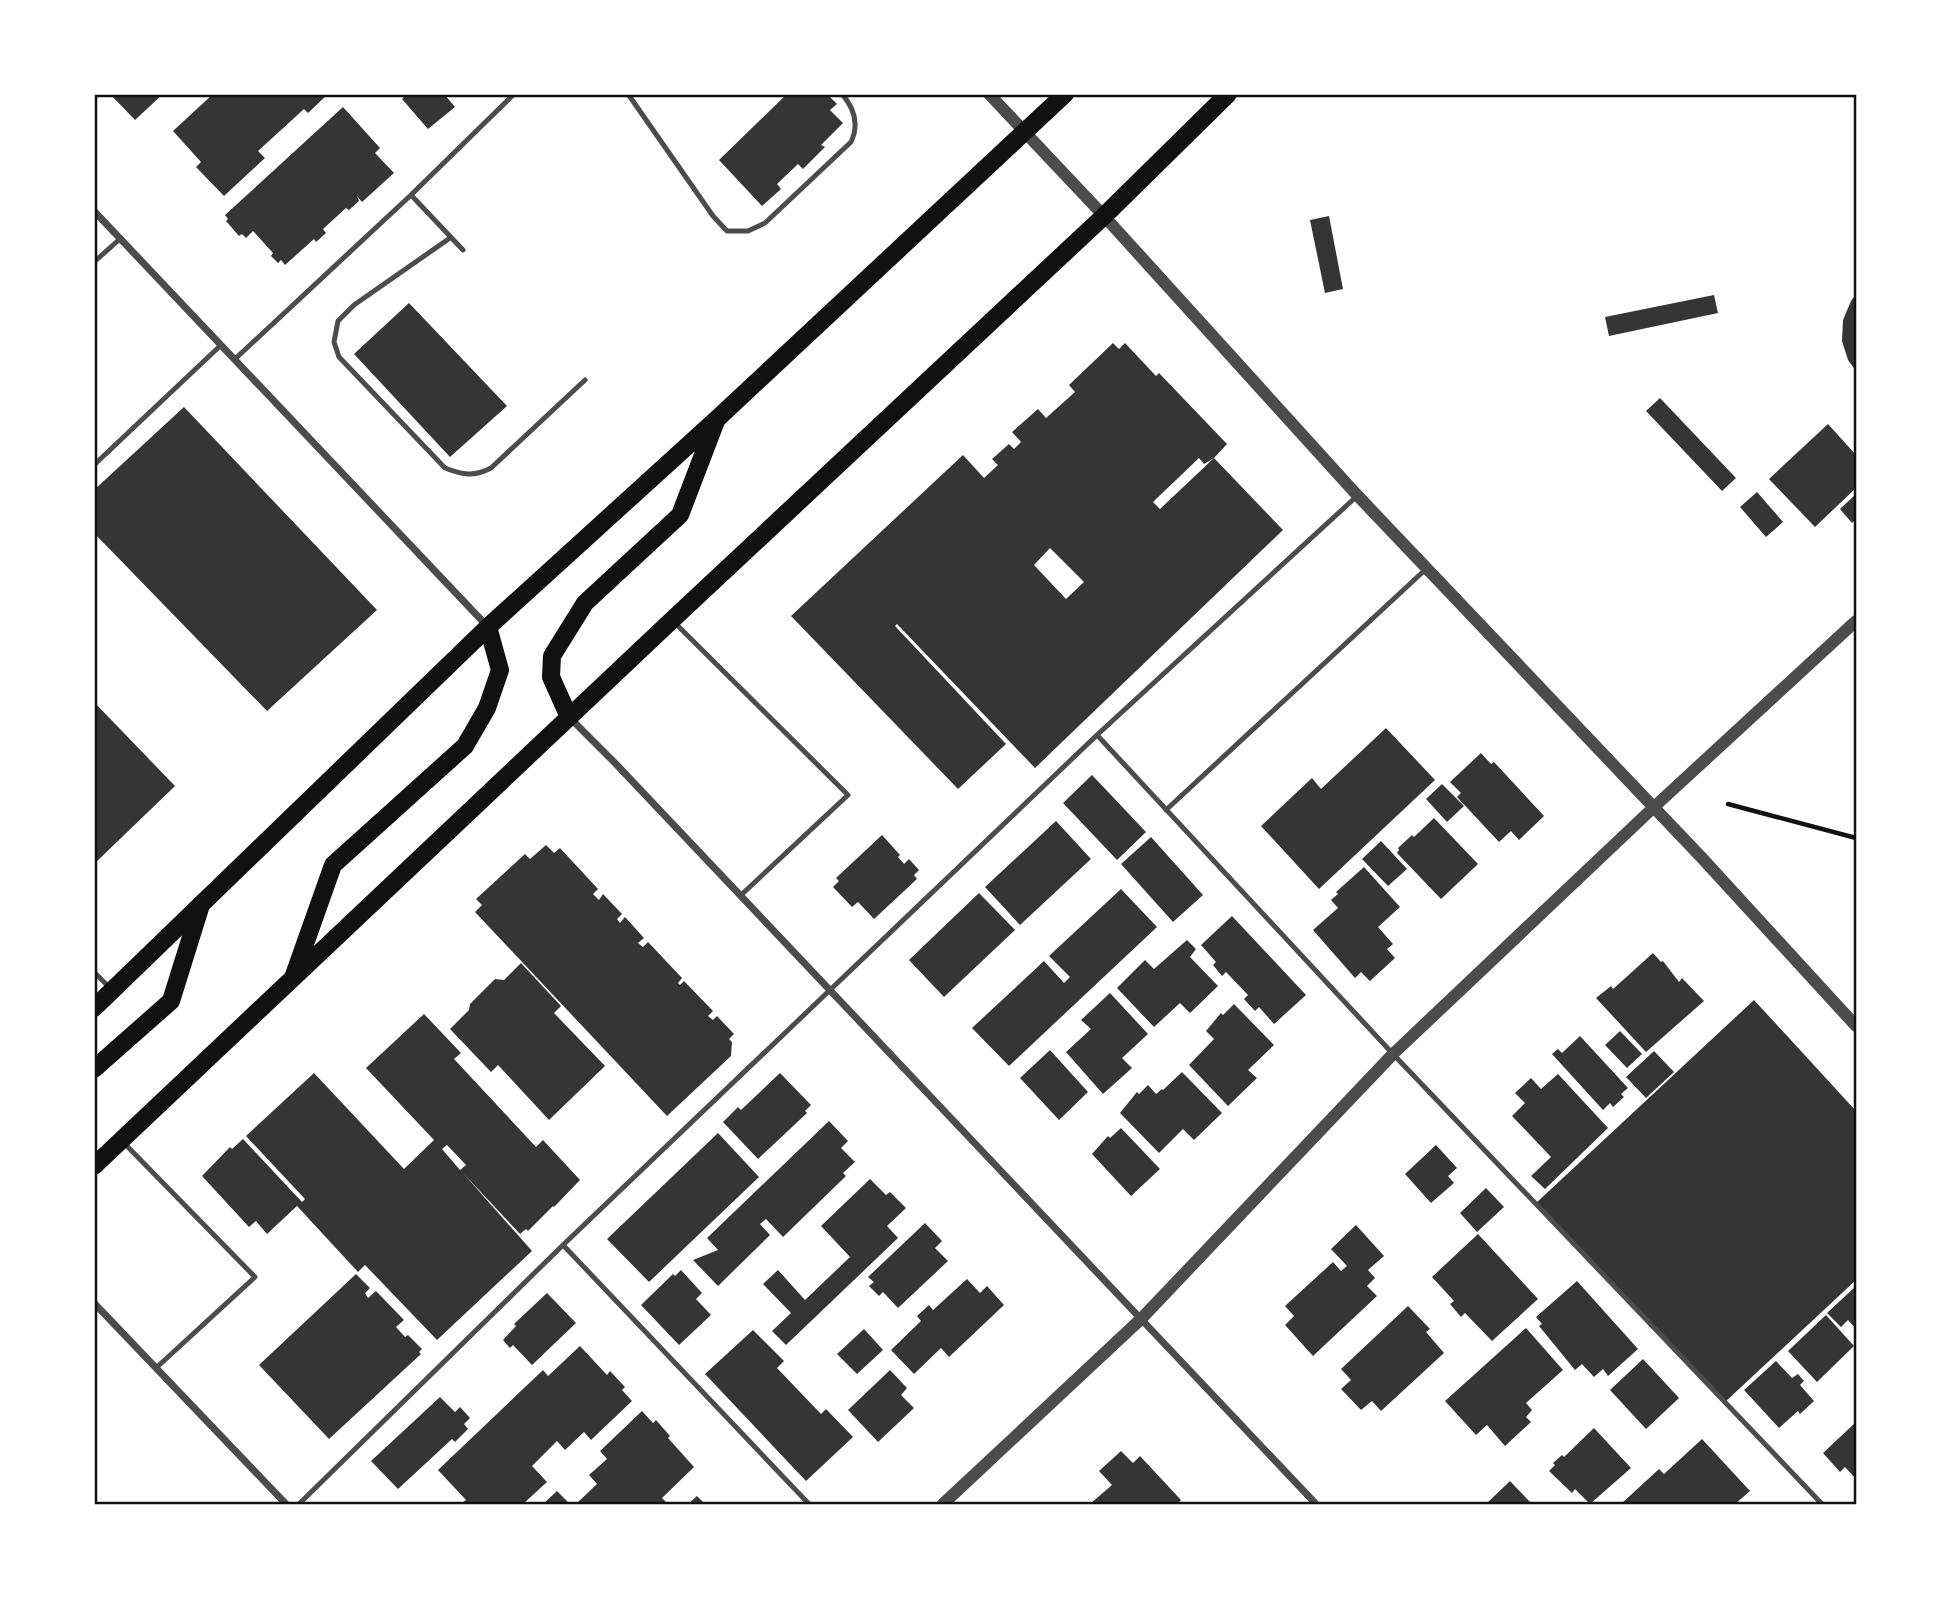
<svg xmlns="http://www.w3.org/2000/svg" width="1951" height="1599" font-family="Cabin,sans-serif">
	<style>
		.building { fill: #353535; fill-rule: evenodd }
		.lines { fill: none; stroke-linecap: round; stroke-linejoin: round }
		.path { stroke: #111; stroke-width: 4.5 }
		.service { stroke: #4c4c4c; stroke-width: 5 }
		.minor { stroke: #4c4c4c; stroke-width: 7 }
		.tertiary { stroke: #4c4c4c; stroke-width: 12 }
		.primary { stroke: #111; stroke-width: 18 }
		.neatline { fill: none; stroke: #111; stroke-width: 2.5 }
	</style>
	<rect width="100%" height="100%" fill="#fff"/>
	<!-- building -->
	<path class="building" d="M 110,94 L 163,94 L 135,120 Z
		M 213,94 L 328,94 L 308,113 L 304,109 L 258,151 L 265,158 L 224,196 L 196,167 L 201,162 L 173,131 Z
		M 407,94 L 444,94 L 455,107 L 428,129 L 402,99 Z
		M 787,94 L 827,94 L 837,104 L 830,110 L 843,123 L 821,145 L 825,147 L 803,169 L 798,164 L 777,184 L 781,189 L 762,206 L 719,160 Z
		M 343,107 L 380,148 L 375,153 L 394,173 L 362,202 L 357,196 L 359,201 L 349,210 L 346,208 L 323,229 L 326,233 L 316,242 L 314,239 L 285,265 L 281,260 L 278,263 L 271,256 L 273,253 L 253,231 L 246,238 L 242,234 L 239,236 L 226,221 L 228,219 L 225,215 Z
		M 1329,216 L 1343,289 L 1325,293 L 1310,220 Z
		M 1856,294 L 1856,371 L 1848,360 L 1842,341 L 1843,320 L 1851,301 Z
		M 1714,295 L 1718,313 L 1609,336 L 1605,317 Z
		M 409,303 L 507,406 L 450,457 L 354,354 Z
		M 1113,343 L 1119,349 L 1125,343 L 1156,376 L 1159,373 L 1227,444 L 1214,458 L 1204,464 L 1199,458 L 1153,502 L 1160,509 L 1214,458 L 1283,530 L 1035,768 L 897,624 L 895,626 L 1006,744 L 958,789 L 791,616 L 963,455 L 984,478 L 998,465 L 992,459 L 1009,444 L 1014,449 L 1021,442 L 1012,432 L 1038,409 L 1046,418 L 1075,392 L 1069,385 ZM 1050,548 L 1084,582 L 1066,599 L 1034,565 Z
		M 1660,398 L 1736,478 L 1722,491 L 1646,411 Z
		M 184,407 L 377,610 L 267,711 L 94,533 L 94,490 Z
		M 1828,424 L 1856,455 L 1856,488 L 1815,527 L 1769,479 Z
		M 1757,492 L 1783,522 L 1766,537 L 1740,507 Z
		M 1856,494 L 1856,519 L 1852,523 L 1840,509 Z
		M 94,702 L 175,786 L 94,864 Z
		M 1386,728 L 1435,780 L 1319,889 L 1261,826 L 1312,778 L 1321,789 Z
		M 1481,753 L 1491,764 L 1494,762 L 1544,816 L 1519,840 L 1511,831 L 1499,842 L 1457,797 L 1461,793 L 1450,782 Z
		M 1092,775 L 1146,832 L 1117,860 L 1063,803 Z
		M 1442,784 L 1464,806 L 1447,822 L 1426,799 Z
		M 1434,818 L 1478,864 L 1441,899 L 1397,853 L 1399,850 L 1398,848 L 1412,835 L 1414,837 Z
		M 1056,821 L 1091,859 L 1020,925 L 985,887 Z
		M 882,835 L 900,855 L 898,857 L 904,864 L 909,859 L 919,870 L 914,875 L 917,879 L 874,919 L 858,902 L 852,907 L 833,887 L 839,881 L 836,878 Z
		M 1151,837 L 1203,895 L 1173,922 L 1121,864 Z
		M 1381,841 L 1407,869 L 1388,886 L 1362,859 Z
		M 546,845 L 554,853 L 560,848 L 598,889 L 593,894 L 599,900 L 603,894 L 622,914 L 617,919 L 620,923 L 625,917 L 644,938 L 638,943 L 643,947 L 648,942 L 682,978 L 678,983 L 680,985 L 684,981 L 713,1011 L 708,1016 L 713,1020 L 717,1016 L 734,1034 L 729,1039 L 732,1042 L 731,1056 L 667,1116 L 475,912 L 482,905 L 476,899 L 525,854 L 530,859 Z
		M 1364,867 L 1400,907 L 1378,927 L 1393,944 L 1387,949 L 1395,958 L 1370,981 L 1361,972 L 1355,978 L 1313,930 L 1338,908 L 1331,900 L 1338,894 L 1336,892 Z
		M 1121,889 L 1157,927 L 1009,1066 L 972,1028 L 1044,961 L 1064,983 L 1070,977 L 1049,956 Z
		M 979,893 L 1015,930 L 944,997 L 909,960 Z
		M 1232,916 L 1306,995 L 1274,1024 L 1259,1007 L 1255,1011 L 1244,999 L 1248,995 L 1226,972 L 1222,976 L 1213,965 L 1216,962 L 1201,945 Z
		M 1187,940 L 1196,949 L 1190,957 L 1218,986 L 1190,1013 L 1180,1003 L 1154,1027 L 1117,988 L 1145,960 L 1154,969 Z
		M 1653,953 L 1661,962 L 1663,961 L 1679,982 L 1682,978 L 1704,1001 L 1646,1052 L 1596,998 L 1611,986 L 1613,989 Z
		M 521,963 L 561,1006 L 554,1013 L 605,1066 L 549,1120 L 498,1065 L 491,1072 L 450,1029 L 469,1010 L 470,1004 L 495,979 L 504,980 Z
		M 1110,993 L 1148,1034 L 1122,1058 L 1132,1068 L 1103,1094 L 1066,1052 L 1091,1029 L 1081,1020 Z
		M 1754,1000 L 1856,1111 L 1856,1280 L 1725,1402 L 1535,1204 Z
		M 1234,1004 L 1274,1045 L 1248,1070 L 1257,1078 L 1228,1106 L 1189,1065 L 1214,1039 L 1206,1031 L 1221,1013 L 1223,1015 Z
		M 424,1014 L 461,1053 L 454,1059 L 536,1147 L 543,1140 L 580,1180 L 554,1207 L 553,1206 L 528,1231 L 526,1229 L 520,1234 L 463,1173 L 532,1251 L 437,1340 L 365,1265 L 358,1272 L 297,1206 L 267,1234 L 256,1221 L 249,1227 L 202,1176 L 230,1147 L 232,1149 L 243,1139 L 302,1202 L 305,1199 L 246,1136 L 314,1073 L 404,1169 L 434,1140 L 366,1068 ZM 447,1145 L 466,1165 L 460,1170 L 442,1149 Z
		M 1620,1031 L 1642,1054 L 1627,1068 L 1605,1045 Z
		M 1580,1036 L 1628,1088 L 1621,1094 L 1624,1097 L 1613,1107 L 1610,1103 L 1603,1110 L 1552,1054 L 1558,1049 L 1562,1053 Z
		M 1050,1050 L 1088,1092 L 1059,1120 L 1020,1078 Z
		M 1654,1051 L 1674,1072 L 1646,1098 L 1626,1077 Z
		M 1182,1072 L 1222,1113 L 1194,1140 L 1183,1129 L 1159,1153 L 1120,1113 L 1137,1092 L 1139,1094 L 1148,1085 L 1156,1094 L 1162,1089 L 1163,1090 Z
		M 780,1073 L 811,1105 L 805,1111 L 807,1113 L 758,1159 L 723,1122 L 738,1107 L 741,1110 Z
		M 1558,1074 L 1608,1128 L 1545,1189 L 1531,1176 L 1551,1157 L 1512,1116 L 1525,1103 L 1515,1093 L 1531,1078 L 1541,1089 Z
		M 829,1121 L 848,1141 L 841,1148 L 855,1162 L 843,1173 L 846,1176 L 783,1237 L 766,1219 L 760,1224 L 770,1235 L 718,1286 L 693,1260 L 718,1250 L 707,1238 Z
		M 1121,1128 L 1160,1169 L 1131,1196 L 1092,1154 L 1108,1136 L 1110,1138 Z
		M 718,1133 L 759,1177 L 649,1282 L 607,1239 Z
		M 1436,1145 L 1457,1168 L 1448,1176 L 1454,1183 L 1431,1203 L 1405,1174 Z
		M 870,1179 L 886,1195 L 890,1192 L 906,1208 L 887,1226 L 898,1238 L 786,1345 L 772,1331 L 791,1313 L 763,1284 L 778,1270 L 805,1300 L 850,1257 L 821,1226 Z
		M 1486,1188 L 1504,1207 L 1477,1232 L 1460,1213 Z
		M 925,1223 L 942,1241 L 935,1248 L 948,1261 L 898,1308 L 883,1292 L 879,1296 L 869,1286 L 874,1282 L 868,1277 Z
		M 1356,1225 L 1384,1256 L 1368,1270 L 1375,1278 L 1367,1286 L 1377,1296 L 1313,1356 L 1285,1325 L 1294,1316 L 1285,1306 L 1333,1262 L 1341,1271 L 1347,1266 L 1331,1249 Z
		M 1478,1234 L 1538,1299 L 1492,1341 L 1465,1313 L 1461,1317 L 1450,1304 L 1454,1301 L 1432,1277 Z
		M 681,1270 L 702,1293 L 696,1299 L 711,1315 L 679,1345 L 641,1305 L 673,1274 L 675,1276 Z
		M 356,1274 L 370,1288 L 365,1293 L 368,1298 L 376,1291 L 404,1320 L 396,1327 L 405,1337 L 408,1335 L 422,1349 L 419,1352 L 421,1354 L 329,1439 L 259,1365 Z
		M 967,1279 L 980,1293 L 987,1286 L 1004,1305 L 949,1357 L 941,1348 L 914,1374 L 891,1350 L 921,1321 L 917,1316 L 929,1305 L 933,1310 Z
		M 1577,1281 L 1638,1349 L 1608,1376 L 1603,1369 L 1594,1377 L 1582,1364 L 1575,1370 L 1539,1326 L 1542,1324 L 1536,1317 Z
		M 1855,1287 L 1856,1289 L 1856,1329 L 1848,1320 L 1841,1327 L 1827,1313 Z
		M 547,1293 L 576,1323 L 532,1365 L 513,1345 L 510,1348 L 503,1340 L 516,1326 L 514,1324 Z
		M 1408,1306 L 1430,1329 L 1426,1332 L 1444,1353 L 1381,1411 L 1372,1401 L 1361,1410 L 1341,1389 L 1351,1380 L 1341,1369 Z
		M 1826,1315 L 1854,1346 L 1817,1382 L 1788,1351 Z
		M 1526,1328 L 1563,1370 L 1526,1403 L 1532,1410 L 1526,1417 L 1531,1422 L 1505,1446 L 1487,1425 L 1476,1435 L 1445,1401 Z
		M 864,1329 L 883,1350 L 857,1374 L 837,1354 Z
		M 753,1330 L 784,1361 L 777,1368 L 821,1414 L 826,1409 L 853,1437 L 806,1481 L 705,1374 Z
		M 580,1346 L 607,1375 L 610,1371 L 625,1387 L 622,1390 L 632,1401 L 591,1440 L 584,1432 L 565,1450 L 557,1441 L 532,1466 L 547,1482 L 523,1504 L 465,1504 L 463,1502 L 466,1500 L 438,1470 L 543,1370 L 548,1376 Z
		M 1643,1359 L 1679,1398 L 1646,1429 L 1610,1390 Z
		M 1776,1361 L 1792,1378 L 1798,1374 L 1804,1381 L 1800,1385 L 1814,1401 L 1800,1414 L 1798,1411 L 1779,1428 L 1744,1390 Z
		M 890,1370 L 907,1388 L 901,1395 L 914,1408 L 878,1442 L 848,1410 Z
		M 440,1397 L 455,1412 L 460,1407 L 470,1418 L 464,1424 L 468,1429 L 455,1442 L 452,1439 L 398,1489 L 371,1461 Z
		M 642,1411 L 653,1423 L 656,1420 L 670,1436 L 668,1438 L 694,1467 L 662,1498 L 668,1504 L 576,1504 L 597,1484 L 589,1475 L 607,1459 L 600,1451 Z
		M 1856,1422 L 1856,1479 L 1845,1467 L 1840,1472 L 1823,1453 Z
		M 1594,1428 L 1631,1468 L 1590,1504 L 1575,1489 L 1572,1493 L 1549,1471 L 1555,1465 L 1553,1463 L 1562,1455 L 1564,1457 Z
		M 1702,1439 L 1750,1491 L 1735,1504 L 1621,1504 L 1659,1469 L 1664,1474 Z
		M 1121,1451 L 1133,1463 L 1140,1456 L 1181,1500 L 1177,1504 L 1090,1504 L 1112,1485 L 1099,1471 Z
		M 1510,1481 L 1532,1504 L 1486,1504 Z
		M 557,1491 L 570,1504 L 543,1504 Z
		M 697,1496 L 705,1504 L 688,1504 Z"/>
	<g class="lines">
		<!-- path -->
		<path class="path" d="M 1728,804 L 1856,838"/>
		<!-- service -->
		<path class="service" d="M 628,94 L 713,216 L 727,231 L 748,231 L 765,223 L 851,142 C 859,125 855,109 842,94
			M 411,195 L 463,250
			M 450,238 L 354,305 L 338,321 L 334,342 L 339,357 L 445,468 C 463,475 474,477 491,468 L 585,380
			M 94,262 L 121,238
			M 235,359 L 411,195 L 514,94
			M 94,465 L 221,345
			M 1357,496 L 1097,735 L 1393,1054 L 1822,1504
			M 674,622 L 848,795 L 740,896
			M 1166,810 L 1426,569
			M 94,972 L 110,988
			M 123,1142 L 255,1277 L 156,1368
			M 563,1245 L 809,1504
			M 299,1504 L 563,1245 L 1097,735"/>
		<!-- minor -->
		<path class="minor" d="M 94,211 L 488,627
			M 570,718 L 616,764 L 1316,1504
			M 94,1303 L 286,1504"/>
		<!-- tertiary -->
		<path class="tertiary" d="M 989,94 L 1104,216 L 1357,495 L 1702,858 L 1856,1026
			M 943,1504 L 1142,1318 L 1393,1054 L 1654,807 L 1856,621"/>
		<!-- primary -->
		<path class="primary" d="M 569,717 L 551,677 L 552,656 L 585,603 L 680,515 L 716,421
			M 294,975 L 333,865 L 465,746 L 487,708 L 500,670 L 488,627
			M 94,1008 L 488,627 L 718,418 L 1065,94
			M 94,1069 L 171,1001 L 200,908
			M 94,1166 L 672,620 L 1104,216 L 1228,94"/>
	</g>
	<!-- border -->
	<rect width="1951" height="1599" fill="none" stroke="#ffffff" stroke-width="192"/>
	<rect x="96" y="96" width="1759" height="1407" class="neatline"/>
</svg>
